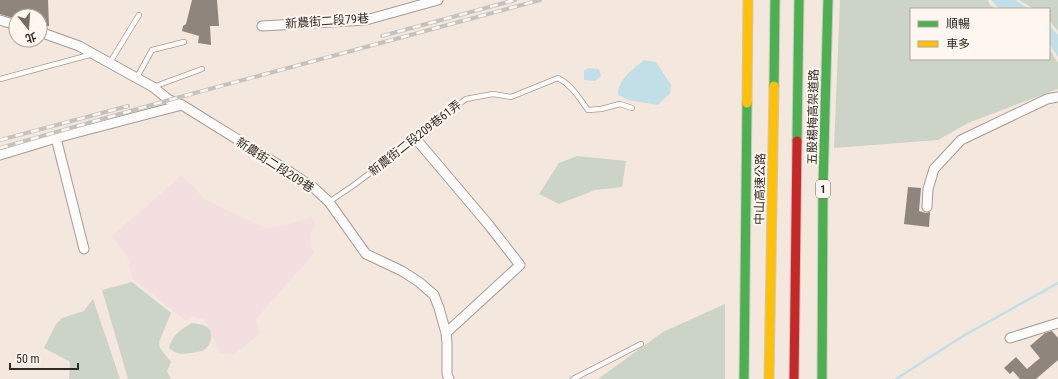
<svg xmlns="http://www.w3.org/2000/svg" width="1058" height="379" font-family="'Roboto Condensed','Noto Sans TC',sans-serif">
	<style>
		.industrial { fill: #f3dfe0 }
		.green { fill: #ccd4c8 }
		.water { fill: #c2dfe7 }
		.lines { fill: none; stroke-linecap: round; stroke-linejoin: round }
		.stream { stroke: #c2dfe7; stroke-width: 2.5 }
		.building { fill: #90857c }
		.lane-casing { stroke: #a59c95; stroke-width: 6 }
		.street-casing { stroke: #a59c95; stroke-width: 11 }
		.fast-casing { stroke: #cec7c3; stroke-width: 11 }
		.slow-casing { stroke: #cec7c3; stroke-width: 11 }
		.jam-casing { stroke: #cec7c3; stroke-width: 11 }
		.lane { stroke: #fdfbfa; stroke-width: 4.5 }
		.street { stroke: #fdfbfa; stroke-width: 9 }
		.fast { stroke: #4caf50; stroke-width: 9 }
		.slow { stroke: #ffc107; stroke-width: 9 }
		.jam { stroke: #c62828; stroke-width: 9 }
		.rail-casing { stroke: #c4c2bf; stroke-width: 4 }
		.rail { stroke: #fff6f0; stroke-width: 2.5; stroke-dasharray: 8; stroke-linecap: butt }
		.labels { text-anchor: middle; stroke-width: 4; stroke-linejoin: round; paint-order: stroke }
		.shield { fill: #fff6f0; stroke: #6f6660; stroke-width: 1 }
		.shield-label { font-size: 11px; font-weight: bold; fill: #312923 }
		.street-label { font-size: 12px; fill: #312923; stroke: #fff6f0 }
	</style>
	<rect width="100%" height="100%" fill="#f4e7de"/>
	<!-- industrial -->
	<path class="industrial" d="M 181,176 L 194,187 L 204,199 L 265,228 L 288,225 L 311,217 L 316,224 L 310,233 L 311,248 L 314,253 L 255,320 L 260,334 L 233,355 L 220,353 L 205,320 L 192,316 L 186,321 L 133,279 L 127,256 L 112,236 Z"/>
	<!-- green -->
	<path class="green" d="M 840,0 L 988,0 L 989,4 L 995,9 L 911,9 L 911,59 L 1049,59 L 1049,48 L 1058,63 L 1058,89 L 968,123 L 938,140 L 834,148 Z
		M 1019,0 L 1058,0 L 1058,31 L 1049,21 L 1049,9 L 1034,9 Z
		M 577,156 L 626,161 L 622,187 L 595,190 L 559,204 L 539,194 L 559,163 Z
		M 132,282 L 171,313 L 159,342 L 160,348 L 171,362 L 167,371 L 171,379 L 128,379 L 102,290 Z
		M 93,299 L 120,379 L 69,379 L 70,365 L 69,361 L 44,348 L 56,324 L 62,318 L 84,311 Z
		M 725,304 L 725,379 L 598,379 L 663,332 Z
		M 192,323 C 196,324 202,324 205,326 C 216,331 211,347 202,351 C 199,352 195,352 192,353 C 182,354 177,355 169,348 C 173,334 180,330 192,323 Z"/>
	<!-- water -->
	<path class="water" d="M 991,0 L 1015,0 L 1029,9 L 1000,9 Z
		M 1049,25 L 1058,35 L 1058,57 L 1049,44 Z
		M 644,60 L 656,62 L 671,85 L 670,93 L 658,105 L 628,100 L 618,95 C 618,79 633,69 644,60 Z
		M 588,68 L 599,69 L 601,76 L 595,81 L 584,80 L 584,71 Z"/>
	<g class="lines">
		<!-- stream -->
		<path class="stream" d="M 896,379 L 963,336 L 1058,283"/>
	</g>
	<!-- building -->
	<path class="building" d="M 0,0 L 48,0 L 49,26 L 40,26 L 40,16 L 16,16 L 16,19 L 0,14 Z
		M 192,0 L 217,0 L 219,26 L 210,26 L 211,45 L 198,43 L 199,36 L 182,31 L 183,26 L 186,24 Z
		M 908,187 L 921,188 L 919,211 L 926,213 L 930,212 L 929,227 L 904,224 Z
		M 1052,331 L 1058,338 L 1058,360 L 1036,379 L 1020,379 L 1013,371 L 1010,374 L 1004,368 L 1016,357 L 1027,369 L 1040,358 L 1030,346 L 1045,333 Z"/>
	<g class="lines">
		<!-- lane casing -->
		<g class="lane-casing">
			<path id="lane" d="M 109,64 L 139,15
				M 0,79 L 93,54
				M 136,79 L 152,50 L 184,42
				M 153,87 L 202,69
				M 329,202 L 354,185 L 399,151 L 416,139 L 437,120 L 466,99 L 493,94 L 511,97 L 558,78 C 572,85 579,98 588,110 L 601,109 L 620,104 L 632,108
				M 573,379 L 641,344"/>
		</g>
		<!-- street casing -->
		<g class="street-casing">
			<path id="street" d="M 0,20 L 16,25
				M 262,26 L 366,20 L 438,0
				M 40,32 L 79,46 L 153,87 L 169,100 L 182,105 L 290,172 L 314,188 L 329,202 L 366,254 L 402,271 L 419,282 L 434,295 L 439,308 L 446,333 L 447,343 L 447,374 L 449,379
				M 416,139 L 488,224 L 520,265 L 446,333
				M 0,155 L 56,138
				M 927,207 L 928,189 L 934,169 L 961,140 L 1047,99 L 1058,97
				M 84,249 L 56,138 L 182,105
				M 1010,338 L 1058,323"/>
		</g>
		<!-- fast casing -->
		<g class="fast-casing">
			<path id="fast" d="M 774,86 L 775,0
				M 797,141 L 799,0
				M 744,379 L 747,103
				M 822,379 L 823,186 L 828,0"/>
		</g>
		<!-- slow casing -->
		<g class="slow-casing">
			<path id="slow" d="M 747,103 L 748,0
				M 769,379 L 774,86"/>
		</g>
		<!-- jam casing -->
		<g class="jam-casing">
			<path id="jam" d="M 794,379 L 797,141"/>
		</g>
		<!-- lane -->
		<use href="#lane" class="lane"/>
		<!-- street -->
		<use href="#street" class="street"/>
		<!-- fast -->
		<use href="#fast" class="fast"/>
		<!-- slow -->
		<use href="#slow" class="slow"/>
		<!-- jam -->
		<use href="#jam" class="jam"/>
		<!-- rail casing -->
		<g class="rail-casing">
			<path id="rail" d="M 382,36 L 515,0
				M 0,140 L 128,106
				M 0,148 L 169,100 L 540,0"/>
		</g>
		<!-- rail -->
		<use href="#rail" class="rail"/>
	</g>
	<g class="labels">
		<!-- shield labels -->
		<rect class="shield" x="816" y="180" width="14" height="18" rx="3"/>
		<g class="shield-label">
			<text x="823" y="193">1</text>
		</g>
		<!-- street labels -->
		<g class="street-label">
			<text transform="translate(327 21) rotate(-4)" y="4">新農街二段79巷</text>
			<text transform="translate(813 117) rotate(-89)" y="4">五股楊梅高架道路</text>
			<text transform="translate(415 138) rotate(-38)" y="4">新農街二段209巷61弄</text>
			<text transform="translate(275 165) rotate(33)" y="4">新農街二段209巷</text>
			<text transform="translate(760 189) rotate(-89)" y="4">中山高速公路</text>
		</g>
	</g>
	<!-- legend -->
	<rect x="910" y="8" width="140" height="52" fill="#fff6f0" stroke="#ada49e"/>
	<rect x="918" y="21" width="20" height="6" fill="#4caf50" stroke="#ada49e"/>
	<text x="946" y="28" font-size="12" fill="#312923">順暢</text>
	<rect x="918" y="41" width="20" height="6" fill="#ffc107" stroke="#ada49e"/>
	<text x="946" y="48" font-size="12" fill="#312923">車多</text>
	<!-- north arrow -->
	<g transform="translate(28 28) rotate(163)"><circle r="19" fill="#fff6f0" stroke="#ada49e"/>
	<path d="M0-3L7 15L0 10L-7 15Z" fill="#756c64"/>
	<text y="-6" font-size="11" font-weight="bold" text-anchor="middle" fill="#312923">北</text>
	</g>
	<!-- scale -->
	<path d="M10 363v6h68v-6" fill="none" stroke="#312923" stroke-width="2"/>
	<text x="16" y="363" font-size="12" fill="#312923" stroke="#fff6f0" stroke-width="3" paint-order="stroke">50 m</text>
</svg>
